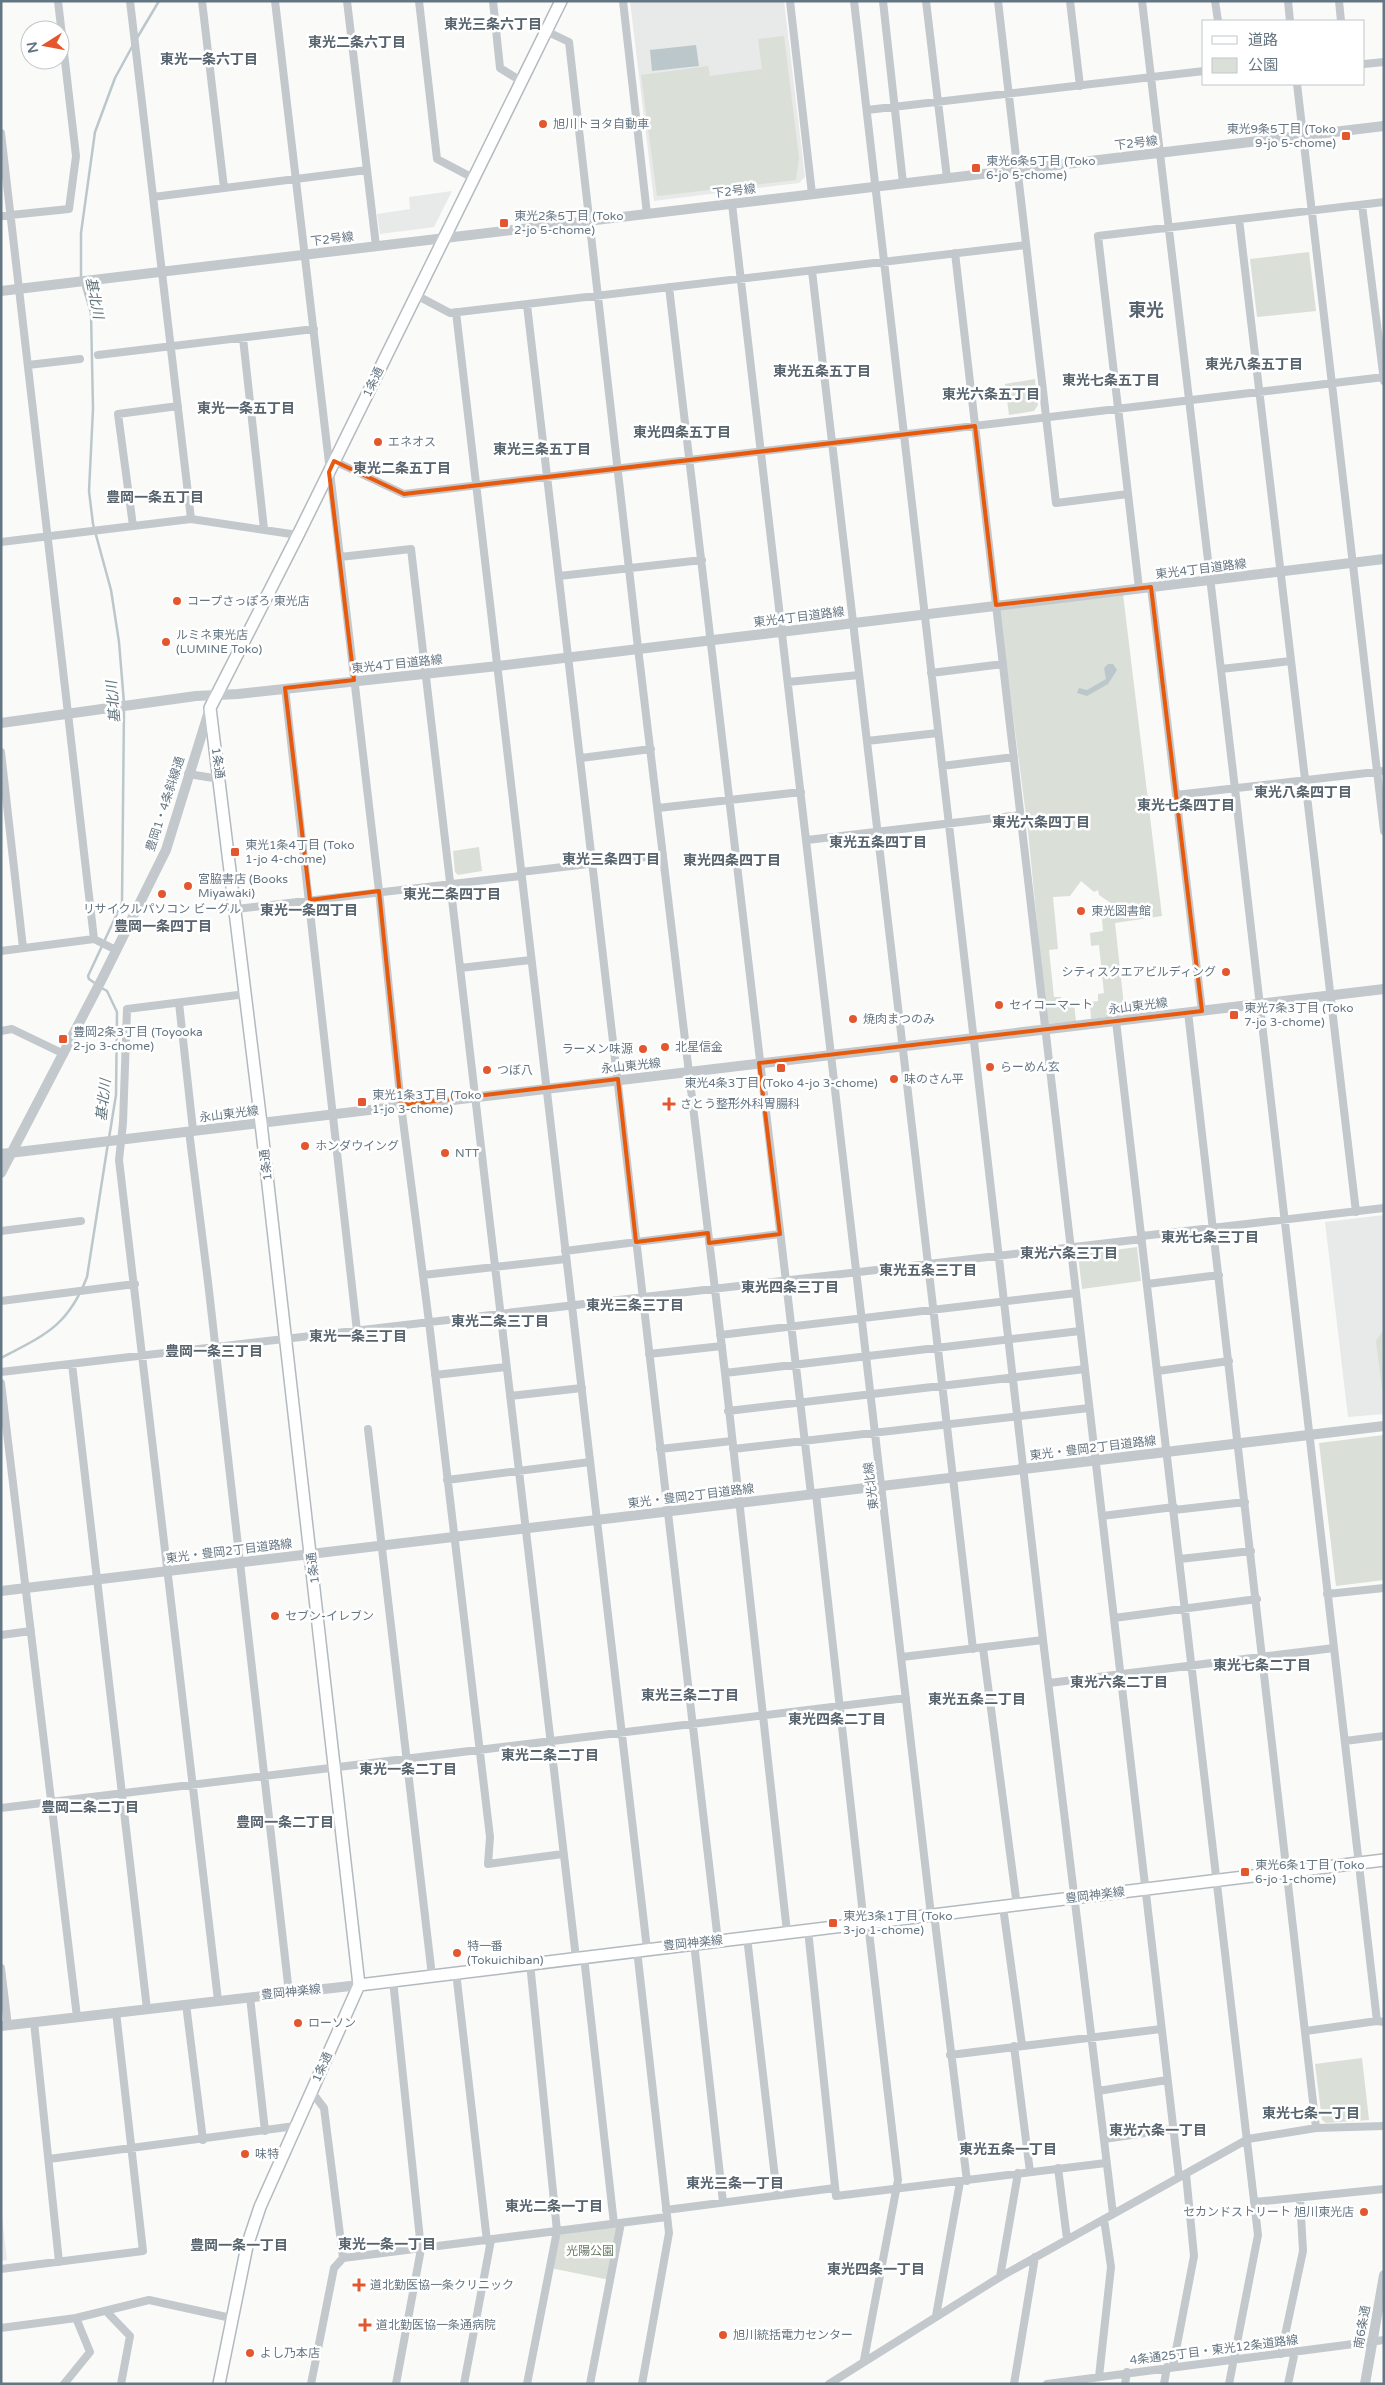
<svg xmlns="http://www.w3.org/2000/svg" width="1385" height="2385" font-family="'Varela Round','Noto Sans JP',sans-serif">
	<style>
		.built { fill: #e8e9e9 }
		.green { fill: #dadfd7 }
		.water { fill: #bbc7cb }
		.lines { fill: none; stroke-linecap: round; stroke-linejoin: round }
		.stream { stroke: #bbc7cb; stroke-width: 2.5 }
		.secondary-casing { stroke: #b3babf; stroke-width: 14 }
		.minor { stroke: #c3c8cc; stroke-width: 8 }
		.tertiary { stroke: #c3c8cc; stroke-width: 10 }
		.secondary { stroke: #fff; stroke-width: 11 }
		.marked { fill: none; stroke: #e8590c; stroke-width: 4; stroke-linejoin: round }
		.poi-dot { fill: #e4572e; stroke: #fff; stroke-width: 2 }
		.labels { text-anchor: middle; stroke-width: 5; stroke-linejoin: round; paint-order: stroke }
		.poi-label { font-size: 12px; fill: #657683; stroke: #fff; text-anchor: start }
		.street-label { font-size: 12px; fill: #657683; stroke: #fff }
		.park-label { font-size: 12px; fill: #687a64; stroke: #fff }
		.neighbourhood-label { font-size: 14px; font-weight: bold; fill: #57646e; stroke: #fff }
		.water-label { font-size: 14px; font-style: italic; fill: #60757c; stroke: #fff }
		.district-label { font-size: 18px; font-weight: bold; fill: #57646e; stroke: #fff }
	</style>
	<rect width="100%" height="100%" fill="#fafaf8"/>
	<!-- built -->
	<path class="built" d="M 630,1 L 784,1 L 805,177 L 799,183 L 654,201 Z
		M 452,191 L 434,227 L 380,234 L 377,214 L 410,209 L 409,197 Z
		M 1384,1215 L 1384,1414 L 1348,1417 L 1325,1222 Z
		M 1,2207 L 7,2260 L 1,2261 Z"/>
	<!-- green -->
	<path class="green" d="M 784,36 L 799,158 L 796,180 L 657,196 L 641,75 L 708,66 L 710,76 L 762,69 L 758,39 Z
		M 1309,252 L 1316,311 L 1257,317 L 1250,259 Z
		M 1035,379 L 1038,405 L 1034,411 L 1009,415 L 1005,384 Z
		M 1123,594 L 1162,916 L 1115,923 L 1125,1015 L 1091,1019 L 1090,1002 L 1098,1001 L 1098,994 L 1104,993 L 1099,945 L 1091,946 L 1090,933 L 1103,931 L 1102,919 L 1112,904 L 1099,895 L 1098,890 L 1094,892 L 1081,881 L 1070,896 L 1053,897 L 1058,949 L 1049,950 L 1054,997 L 1061,997 L 1062,1006 L 1074,1004 L 1076,1021 L 1047,1024 L 1028,831 L 999,608 Z
		M 479,847 L 482,871 L 458,875 L 455,872 L 453,851 Z
		M 1137,1247 L 1141,1281 L 1082,1289 L 1078,1255 Z
		M 1384,1329 L 1384,1404 L 1376,1341 Z
		M 1384,1435 L 1384,1580 L 1336,1586 L 1319,1443 Z
		M 1362,2058 L 1369,2120 L 1326,2123 L 1322,2120 L 1315,2064 Z
		M 621,2223 L 610,2280 L 550,2268 L 557,2231 Z"/>
	<!-- water -->
	<path class="water" d="M 696,45 L 699,66 L 652,71 L 650,50 Z
		M 1108,664 L 1113,664 L 1117,670 L 1108,684 L 1087,696 L 1077,693 L 1079,688 L 1087,690 L 1106,679 L 1104,668 Z"/>
	<g class="lines">
		<!-- stream -->
		<path class="stream" d="M 137,38 L 159,1
			M 81,278 L 81,233 L 95,132 L 115,78 L 133,45
			M 82,283 L 91,313 L 93,409 L 89,491 L 93,524 L 111,590 L 119,642 L 124,703
			M 96,984 L 89,979 L 88,976 L 122,903 L 124,709
			M 100,987 L 107,991 L 117,1012 L 116,1095 L 109,1138
			M 1,1358 C 45,1335 68,1326 87,1277 L 108,1143"/>
		<!-- secondary casing -->
		<g class="secondary-casing">
			<path id="secondary" d="M 359,1985 L 1384,1860
				M 219,2384 L 247,2246 L 260,2207 L 359,1985 L 261,1123 L 210,708 L 298,535 L 561,1"/>
		</g>
		<!-- minor -->
		<path class="minor" d="M 130,1 L 191,519
			M 202,1 L 224,188
			M 275,1 L 379,891 L 401,1105 L 429,1322 L 490,1837 L 488,1864 L 563,1854
			M 347,1 L 376,246
			M 419,1 L 437,159 L 473,178
			M 493,1 L 500,68 L 521,81
			M 623,1 L 647,214
			M 790,1 L 812,194
			M 854,1 L 1043,1640 L 1113,2214
			M 883,1 L 903,183
			M 926,1 L 947,178
			M 998,1 L 1056,503 L 1128,494
			M 1070,1 L 1080,86
			M 1142,1 L 1235,789 L 1377,2021
			M 1215,1 L 1218,21
			M 1288,1 L 1290,21
			M 1339,1 L 1341,21
			M 546,31 L 569,42 L 638,648 L 725,1373 L 787,1932
			M 1364,64 L 1384,62
			M 1297,84 L 1384,831
			M 867,110 L 1204,71
			M 1,133 L 94,939
			M 153,197 L 367,170
			M 732,204 L 931,1915
			M 1362,205 L 1384,381
			M 1,216 L 69,209 L 76,156 L 58,1
			M 1239,219 L 1356,1212
			M 955,253 L 1179,2177
			M 812,271 L 973,1649
			M 669,287 L 811,1494
			M 416,295 L 450,313 L 1026,245
			M 527,305 L 718,1941
			M 456,312 L 647,1949
			M 243,338 L 264,529
			M 98,355 L 314,329
			M 28,365 L 80,359
			M 334,461 L 404,494 L 1384,377
			M 133,526 L 118,414 L 178,406
			M 1,542 L 191,519 L 298,535
			M 340,557 L 411,549 L 576,1958
			M 559,576 L 702,560
			M 1151,587 L 1202,1011
			M 1139,588 L 1098,236 L 1384,202
			M 1221,669 L 1291,661
			M 931,673 L 1003,664
			M 788,682 L 859,675
			M 285,688 L 357,1331
			M 867,741 L 938,733
			M 1,752 L 23,948
			M 581,758 L 651,749
			M 942,766 L 1014,757
			M 188,774 L 220,779
			M 1176,795 L 1384,771
			M 658,808 L 801,792
			M 807,840 L 1021,815
			M 521,872 L 663,855
			M 236,909 L 521,876
			M 1,951 L 94,939 L 116,950
			M 460,968 L 531,960
			M 179,1003 L 193,1130
			M 1188,1012 L 1316,2128
			M 1116,1021 L 1258,2235 L 1229,2384
			M 1,1031 L 12,1029 L 64,1054
			M 189,1131 L 208,1282 L 289,1993
			M 1,1231 L 81,1221
			M 1142,1236 L 1384,1208
			M 709,1243 L 780,1234
			M 565,1251 L 708,1233
			M 423,1275 L 566,1259
			M 1147,1284 L 1219,1275
			M 1,1301 L 135,1284
			M 720,1335 L 1076,1293
			M 649,1354 L 722,1346
			M 72,1364 L 147,2009
			M 1158,1371 L 1229,1361
			M 1,1372 L 1142,1239
			M 725,1373 L 1080,1331
			M 435,1375 L 506,1367
			M 1,1383 L 77,2017
			M 510,1396 L 582,1388
			M 728,1411 L 1085,1369
			M 368,1429 L 432,1976
			M 660,1449 L 732,1441
			M 733,1449 L 1089,1408
			M 447,1480 L 590,1462
			M 816,1494 L 864,1924
			M 1174,1510 L 1245,1502
			M 1102,1516 L 1174,1507
			M 1180,1559 L 1251,1551
			M 1327,1594 L 1384,1588
			M 1114,1618 L 1257,1599
			M 1,1635 L 31,1631
			M 983,1648 L 1017,1906
			M 902,1657 L 1043,1640
			M 1049,1683 L 1334,1648
			M 1345,1741 L 1384,1736
			M 1,1808 L 906,1698
			M 1003,1907 L 1022,2045
			M 934,1914 L 967,2181
			M 808,1930 L 836,2196 L 1106,2163
			M 747,1937 L 777,2195
			M 694,1943 L 723,2202
			M 637,1950 L 669,2233 L 642,2384
			M 584,1957 L 614,2224
			M 1,1968 L 8,2026
			M 456,1972 L 487,2241
			M 393,1980 L 421,2249 L 396,2384
			M 250,1997 L 265,2131
			M 218,2000 L 119,1160 L 123,1123 L 127,1009 L 246,994
			M 186,2004 L 203,2140
			M 34,2022 L 59,2262
			M 1306,2031 L 1377,2021 L 1384,2022
			M 1014,2046 L 1030,2172
			M 950,2055 L 1161,2029
			M 311,2091 L 324,2108 L 343,2258
			M 1098,2091 L 1167,2080
			M 1104,2139 L 1173,2129
			M 49,2159 L 295,2126
			M 1058,2168 L 1067,2239
			M 1254,2202 L 1384,2189
			M 666,2210 L 835,2188
			M 1,2269 L 143,2251 L 116,2012
			M 1000,2277 L 1018,2173
			M 106,2311 L 130,2336 L 121,2384
			M 936,2316 L 960,2182
			M 1,2328 L 76,2318 L 149,2300 L 231,2318
			M 1281,2354 L 1303,2251 L 1300,2198
			M 864,2360 L 898,2180 L 868,1923
			M 1173,2366 L 1194,2256 L 1186,2174
			M 1099,2377 L 1111,2267 L 1104,2219
			M 64,2384 L 90,2352 L 76,2318
			M 311,2384 L 334,2268 L 343,2258 L 667,2217
			M 464,2384 L 491,2240
			M 527,2384 L 557,2231 L 530,1963
			M 590,2384 L 621,2223
			M 829,2384 L 1000,2277 L 1248,2139 L 1316,2128 L 1384,2126
			M 1014,2384 L 1035,2257
			M 1047,2384 L 1384,2340
			M 1125,2384 L 1127,2372
			M 1164,2384 L 1167,2367
			M 1288,2384 L 1295,2351"/>
		<!-- tertiary -->
		<path class="tertiary" d="M 1,291 L 1384,126
			M 1,723 L 196,696 L 238,694 L 498,666 L 1384,559
			M 1,1154 L 1384,989
			M 1,1173 L 103,977 L 166,850 L 210,708
			M 1,1591 L 1384,1426
			M 1,2026 L 359,1985
			M 1365,2384 L 1384,2275"/>
		<!-- secondary -->
		<use href="#secondary" class="secondary"/>
	</g>
	<!-- marked area -->
	<path class="marked" d="M 975,426 L 996,605 L 1151,587 L 1202,1011 L 759,1063 L 780,1234 L 709,1243 L 708,1233 L 636,1242 L 618,1079 L 401,1105 L 379,891 L 310,900 L 285,688 L 354,680 L 329,472 L 334,461 L 404,494 Z"/>
	<!-- markers -->
	<g class="poi-dot">
		<circle cx="543" cy="124" r="5"/>
		<rect x="1341" y="131" width="10" height="10" rx="2.5"/>
		<rect x="971" y="163" width="10" height="10" rx="2.5"/>
		<rect x="499" y="218" width="10" height="10" rx="2.5"/>
		<circle cx="378" cy="442" r="5"/>
		<circle cx="177" cy="601" r="5"/>
		<circle cx="166" cy="642" r="5"/>
		<rect x="230" y="847" width="10" height="10" rx="2.5"/>
		<circle cx="188" cy="886" r="5"/>
		<circle cx="162" cy="894" r="5"/>
		<circle cx="1081" cy="911" r="5"/>
		<circle cx="1226" cy="972" r="5"/>
		<circle cx="999" cy="1005" r="5"/>
		<rect x="1229" y="1010" width="10" height="10" rx="2.5"/>
		<circle cx="853" cy="1019" r="5"/>
		<rect x="58" y="1034" width="10" height="10" rx="2.5"/>
		<circle cx="665" cy="1047" r="5"/>
		<circle cx="643" cy="1049" r="5"/>
		<circle cx="990" cy="1067" r="5"/>
		<rect x="776" y="1063" width="10" height="10" rx="2.5"/>
		<circle cx="487" cy="1070" r="5"/>
		<circle cx="894" cy="1079" r="5"/>
		<rect x="357" y="1097" width="10" height="10" rx="2.5"/>
		<path d="M666.5 1096.5h5v5h5v5h-5v5h-5v-5h-5v-5h5z"/>
		<circle cx="305" cy="1146" r="5"/>
		<circle cx="445" cy="1153" r="5"/>
		<circle cx="275" cy="1616" r="5"/>
		<rect x="1240" y="1867" width="10" height="10" rx="2.5"/>
		<rect x="828" y="1918" width="10" height="10" rx="2.5"/>
		<circle cx="457" cy="1953" r="5"/>
		<circle cx="298" cy="2023" r="5"/>
		<circle cx="245" cy="2154" r="5"/>
		<circle cx="1364" cy="2212" r="5"/>
		<path d="M356.5 2277.5h5v5h5v5h-5v5h-5v-5h-5v-5h5z"/>
		<path d="M362.5 2317.5h5v5h5v5h-5v5h-5v-5h-5v-5h5z"/>
		<circle cx="723" cy="2335" r="5"/>
		<circle cx="250" cy="2353" r="5"/>
	</g>
	<g class="labels">
		<!-- poi labels -->
		<g class="poi-label">
			<text x="553" y="128">旭川トヨタ自動車</text>
			<text x="1336" y="133" text-anchor="end">東光9条5丁目 (Toko<tspan x="1336" dy="14">9-jo 5-chome)</tspan></text>
			<text x="986" y="165">東光6条5丁目 (Toko<tspan x="986" dy="14">6-jo 5-chome)</tspan></text>
			<text x="514" y="220">東光2条5丁目 (Toko<tspan x="514" dy="14">2-jo 5-chome)</tspan></text>
			<text x="388" y="446">エネオス</text>
			<text x="187" y="605">コープさっぽろ 東光店</text>
			<text x="176" y="639">ルミネ東光店<tspan x="176" dy="14">(LUMINE Toko)</tspan></text>
			<text x="245" y="849">東光1条4丁目 (Toko<tspan x="245" dy="14">1-jo 4-chome)</tspan></text>
			<text x="198" y="883">宮脇書店 (Books<tspan x="198" dy="14">Miyawaki)</tspan></text>
			<text x="162" y="913" text-anchor="middle">リサイクルパソコン ビーグル</text>
			<text x="1091" y="915">東光図書館</text>
			<text x="1216" y="976" text-anchor="end">シティスクエアビルディング</text>
			<text x="1009" y="1009">セイコーマート</text>
			<text x="1244" y="1012">東光7条3丁目 (Toko<tspan x="1244" dy="14">7-jo 3-chome)</tspan></text>
			<text x="863" y="1023">焼肉まつのみ</text>
			<text x="73" y="1036">豊岡2条3丁目 (Toyooka<tspan x="73" dy="14">2-jo 3-chome)</tspan></text>
			<text x="675" y="1051">北星信金</text>
			<text x="633" y="1053" text-anchor="end">ラーメン味源</text>
			<text x="1000" y="1071">らーめん玄</text>
			<text x="497" y="1074">つぼ八</text>
			<text x="904" y="1083">味のさん平</text>
			<text x="781" y="1087" text-anchor="middle">東光4条3丁目 (Toko 4-jo 3-chome)</text>
			<text x="372" y="1099">東光1条3丁目 (Toko<tspan x="372" dy="14">1-jo 3-chome)</tspan></text>
			<text x="680" y="1108">さとう整形外科胃腸科</text>
			<text x="315" y="1150">ホンダウイング</text>
			<text x="455" y="1157">NTT</text>
			<text x="285" y="1620">セブン-イレブン</text>
			<text x="1255" y="1869">東光6条1丁目 (Toko<tspan x="1255" dy="14">6-jo 1-chome)</tspan></text>
			<text x="843" y="1920">東光3条1丁目 (Toko<tspan x="843" dy="14">3-jo 1-chome)</tspan></text>
			<text x="467" y="1950">特一番<tspan x="467" dy="14">(Tokuichiban)</tspan></text>
			<text x="308" y="2027">ローソン</text>
			<text x="255" y="2158">味特</text>
			<text x="1354" y="2216" text-anchor="end">セカンドストリート 旭川東光店</text>
			<text x="370" y="2289">道北勤医協一条クリニック</text>
			<text x="376" y="2329">道北勤医協一条通病院</text>
			<text x="733" y="2339">旭川統括電力センター</text>
			<text x="260" y="2357">よし乃本店</text>
		</g>
		<!-- street labels -->
		<g class="street-label">
			<text transform="translate(1136 143) rotate(-7)" y="4">下2号線</text>
			<text transform="translate(734 191) rotate(-7)" y="4">下2号線</text>
			<text transform="translate(332 239) rotate(-7)" y="4">下2号線</text>
			<text transform="translate(373 382) rotate(-64)" y="4">1条通</text>
			<text transform="translate(1201 569) rotate(-7)" y="4">東光4丁目道路線</text>
			<text transform="translate(799 617) rotate(-7)" y="4">東光4丁目道路線</text>
			<text transform="translate(397 664) rotate(-6)" y="4">東光4丁目道路線</text>
			<text transform="translate(218 763) rotate(82)" y="4">1条通</text>
			<text transform="translate(165 804) rotate(-72)" y="4">豊岡1・4条斜線通</text>
			<text transform="translate(1138 1006) rotate(-7)" y="4">永山東光線</text>
			<text transform="translate(631 1066) rotate(-6)" y="4">永山東光線</text>
			<text transform="translate(229 1114) rotate(-7)" y="4">永山東光線</text>
			<text transform="translate(266 1165) rotate(-96)" y="4">1条通</text>
			<text transform="translate(1093 1448) rotate(-7)" y="4">東光・豊岡2丁目道路線</text>
			<text transform="translate(871 1486) rotate(-97)" y="4">東光北線</text>
			<text transform="translate(691 1496) rotate(-7)" y="4">東光・豊岡2丁目道路線</text>
			<text transform="translate(229 1551) rotate(-7)" y="4">東光・豊岡2丁目道路線</text>
			<text transform="translate(313 1568) rotate(-97)" y="4">1条通</text>
			<text transform="translate(1095 1895) rotate(-7)" y="4">豊岡神楽線</text>
			<text transform="translate(693 1943) rotate(-6)" y="4">豊岡神楽線</text>
			<text transform="translate(291 1992) rotate(-6)" y="4">豊岡神楽線</text>
			<text transform="translate(322 2067) rotate(-66)" y="4">1条通</text>
			<text transform="translate(1362 2327) rotate(-80)" y="4">南6条通</text>
			<text transform="translate(1214 2350) rotate(-7)" y="4">4条通25丁目・東光12条道路線</text>
		</g>
		<!-- park labels -->
		<g class="park-label">
			<text x="590" y="2255">光陽公園</text>
		</g>
		<!-- neighbourhood labels -->
		<g class="neighbourhood-label">
			<text x="493" y="29">東光三条六丁目</text>
			<text x="357" y="47">東光二条六丁目</text>
			<text x="209" y="64">東光一条六丁目</text>
			<text x="1254" y="369">東光八条五丁目</text>
			<text x="822" y="376">東光五条五丁目</text>
			<text x="1111" y="385">東光七条五丁目</text>
			<text x="991" y="399">東光六条五丁目</text>
			<text x="246" y="413">東光一条五丁目</text>
			<text x="682" y="437">東光四条五丁目</text>
			<text x="542" y="454">東光三条五丁目</text>
			<text x="402" y="473">東光二条五丁目</text>
			<text x="155" y="502">豊岡一条五丁目</text>
			<text x="1303" y="797">東光八条四丁目</text>
			<text x="1186" y="810">東光七条四丁目</text>
			<text x="1041" y="827">東光六条四丁目</text>
			<text x="878" y="847">東光五条四丁目</text>
			<text x="611" y="864">東光三条四丁目</text>
			<text x="732" y="865">東光四条四丁目</text>
			<text x="452" y="899">東光二条四丁目</text>
			<text x="309" y="915">東光一条四丁目</text>
			<text x="163" y="931">豊岡一条四丁目</text>
			<text x="1210" y="1242">東光七条三丁目</text>
			<text x="1069" y="1258">東光六条三丁目</text>
			<text x="928" y="1275">東光五条三丁目</text>
			<text x="790" y="1292">東光四条三丁目</text>
			<text x="635" y="1310">東光三条三丁目</text>
			<text x="500" y="1326">東光二条三丁目</text>
			<text x="358" y="1341">東光一条三丁目</text>
			<text x="214" y="1356">豊岡一条三丁目</text>
			<text x="1262" y="1670">東光七条二丁目</text>
			<text x="1119" y="1687">東光六条二丁目</text>
			<text x="690" y="1700">東光三条二丁目</text>
			<text x="977" y="1704">東光五条二丁目</text>
			<text x="837" y="1724">東光四条二丁目</text>
			<text x="550" y="1760">東光二条二丁目</text>
			<text x="408" y="1774">東光一条二丁目</text>
			<text x="90" y="1812">豊岡二条二丁目</text>
			<text x="285" y="1827">豊岡一条二丁目</text>
			<text x="1311" y="2118">東光七条一丁目</text>
			<text x="1158" y="2135">東光六条一丁目</text>
			<text x="1008" y="2154">東光五条一丁目</text>
			<text x="735" y="2188">東光三条一丁目</text>
			<text x="554" y="2211">東光二条一丁目</text>
			<text x="387" y="2249">東光一条一丁目</text>
			<text x="239" y="2250">豊岡一条一丁目</text>
			<text x="876" y="2274">東光四条一丁目</text>
		</g>
		<!-- water labels -->
		<g class="water-label">
			<text transform="translate(95 298) rotate(79)" y="5">基北川</text>
			<text transform="translate(113 702) rotate(-95)" y="5">基北川</text>
			<text transform="translate(103 1100) rotate(-84)" y="5">基北川</text>
		</g>
		<!-- district labels -->
		<g class="district-label">
			<text x="1146" y="316">東光</text>
		</g>
	</g>
	<!-- border -->
	<rect width="1385" height="2385" fill="none" stroke="#657683" stroke-width="5"/>
	<!-- legend -->
	<rect x="1202" y="20" width="162" height="65" fill="#ffffff" stroke="#c1c8cd"/>
	<rect x="1212" y="36" width="25" height="8" fill="#ffffff" stroke="#c1c8cd"/>
	<text x="1248" y="45" font-size="15" fill="#657683">道路</text>
	<rect x="1212" y="58" width="25" height="15" fill="#dadfd7" stroke="#c1c8cd"/>
	<text x="1248" y="70" font-size="15" fill="#657683">公園</text>
	<!-- north arrow -->
	<g transform="translate(45 45) rotate(259)"><circle r="24" fill="#ffffff" stroke="#c1c8cd"/>
	<path d="M0-4L9 19L0 12L-9 19Z" fill="#e4572e"/>
	<text y="-8" font-size="14" font-weight="bold" text-anchor="middle" fill="#657683">N</text>
	</g>
</svg>
